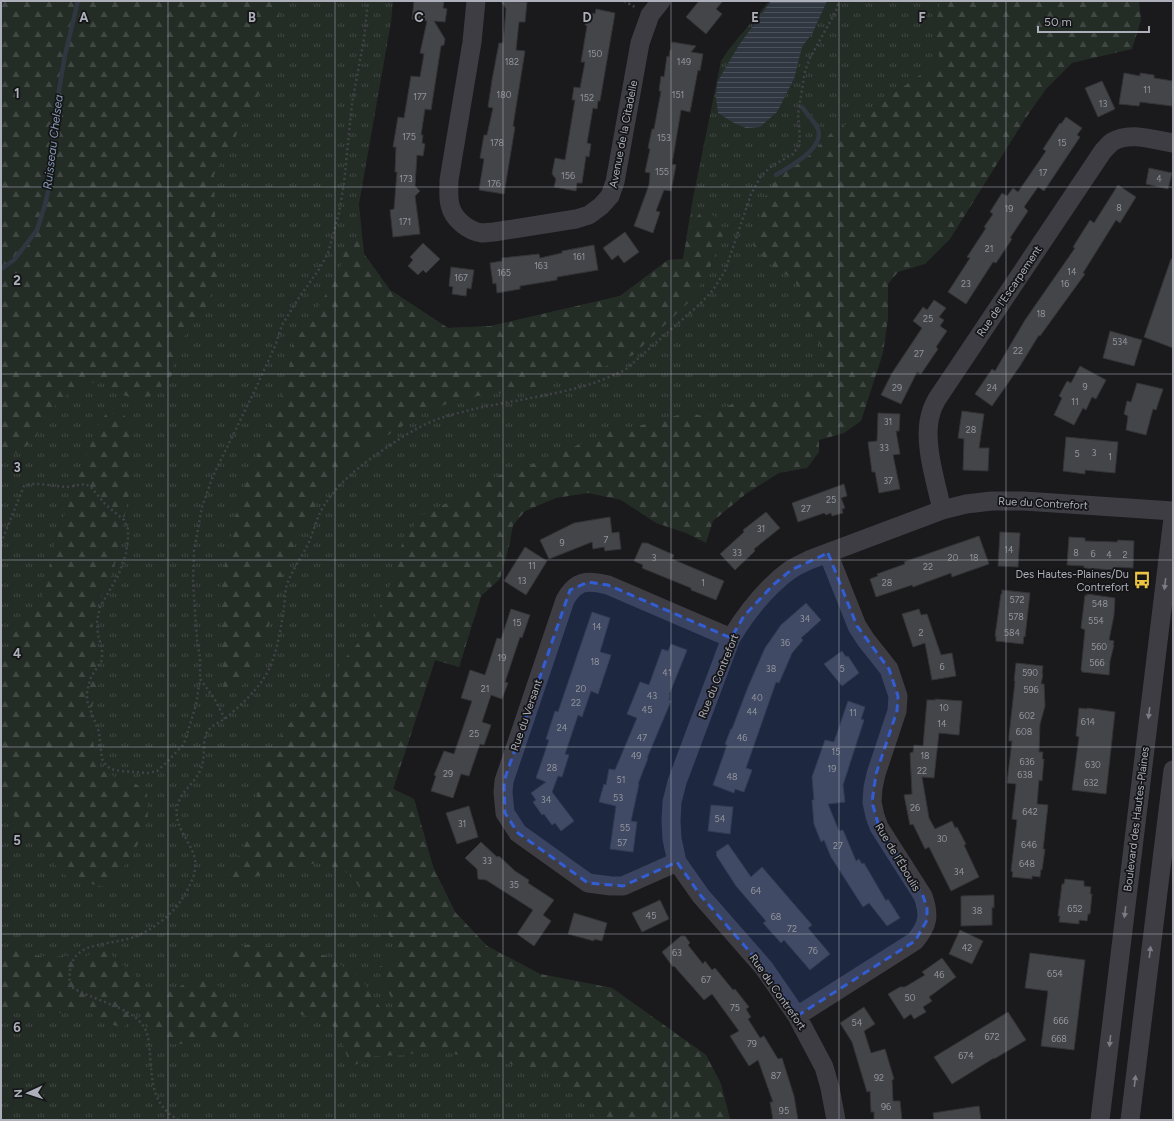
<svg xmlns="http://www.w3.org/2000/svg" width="1174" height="1121" font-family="Figtree,sans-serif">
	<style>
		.grass { fill: url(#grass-tufts) }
		.forest { fill: url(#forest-firs) }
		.water { fill: url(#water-rules) }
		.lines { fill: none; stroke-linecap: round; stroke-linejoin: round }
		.stream { stroke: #303740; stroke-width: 4.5 }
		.building { fill: #444549; stroke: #343438 }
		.path { stroke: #414248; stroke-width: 2.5; stroke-dasharray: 2 3; stroke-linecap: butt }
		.minor { stroke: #3d3d43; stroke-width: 19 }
		.oneway { fill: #7b7c85 }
		.marked { fill: #335dd4; fill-opacity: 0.2; stroke: #335dd4; stroke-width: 3; stroke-dasharray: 8 5; stroke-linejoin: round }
		.grid { fill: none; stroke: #adb0bb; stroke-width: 1; stroke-opacity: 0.55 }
		.labels { text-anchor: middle; stroke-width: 3.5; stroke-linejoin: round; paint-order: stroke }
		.number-label { font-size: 9px; fill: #93959e }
		.street-label { font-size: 11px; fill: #adb0bb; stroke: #151517 }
		.poi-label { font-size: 11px; fill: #adb0bb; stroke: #151517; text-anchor: end }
		.water-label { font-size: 12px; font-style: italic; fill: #859ab5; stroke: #151517 }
		.grid-label { font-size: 13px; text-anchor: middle; font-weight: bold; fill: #adb0bb; stroke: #151517; stroke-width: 3.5; stroke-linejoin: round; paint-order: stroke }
	</style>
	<defs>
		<pattern id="grass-tufts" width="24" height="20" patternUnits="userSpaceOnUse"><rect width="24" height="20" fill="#242c26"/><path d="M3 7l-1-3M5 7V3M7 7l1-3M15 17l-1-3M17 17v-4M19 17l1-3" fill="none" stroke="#414844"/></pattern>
		<pattern id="forest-firs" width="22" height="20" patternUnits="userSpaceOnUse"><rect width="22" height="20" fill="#242c26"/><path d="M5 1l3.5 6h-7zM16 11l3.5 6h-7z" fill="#414844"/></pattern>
		<pattern id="water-rules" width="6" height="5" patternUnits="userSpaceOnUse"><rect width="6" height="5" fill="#303740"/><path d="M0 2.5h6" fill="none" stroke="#4b515a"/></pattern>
	</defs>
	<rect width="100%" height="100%" fill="#1a1a1c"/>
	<!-- grass -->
	<path class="grass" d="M 78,1 L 393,1 L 391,22 L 359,204 L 364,254 L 390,290 L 448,328 L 491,326 L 620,296 L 668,260 L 683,259 L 692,203 L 721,61 L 729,49 L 769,1 L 1126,1 L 1081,50 L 1044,83 L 880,281 L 844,433 L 617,492 L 573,492 L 555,498 L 525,511 L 513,525 L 481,596 L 459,667 L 435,660 L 393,789 L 414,799 L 433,867 L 455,912 L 487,946 L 540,974 L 612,988 L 706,1055 L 721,1084 L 730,1120 L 1,1120 L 1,269 Z"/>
	<!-- forest -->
	<path class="forest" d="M 1,1 L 281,1 L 273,64 L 251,110 L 228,148 L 214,175 L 217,281 L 204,311 L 176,347 L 172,375 L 153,396 L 133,398 L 113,392 L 100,380 L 73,390 L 44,416 L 35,440 L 1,463 Z
		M 941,1 L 1139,1 L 1141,20 L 1132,49 L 1072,63 L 1046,89 L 1025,119 L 950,239 L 925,264 L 898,272 L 888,284 L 888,319 L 883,353 L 861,421 L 844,433 L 819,440 L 819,452 L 807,468 L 779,473 L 747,493 L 713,521 L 706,543 L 686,533 L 656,523 L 621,500 L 588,493 L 556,498 L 525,511 L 513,525 L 510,542 L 500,579 L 481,596 L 459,667 L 435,660 L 393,789 L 414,799 L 433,867 L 455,912 L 487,946 L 540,974 L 612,988 L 706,1055 L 721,1084 L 730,1120 L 597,1120 L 586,1104 L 564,1083 L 537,1068 L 471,1058 L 434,1049 L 405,1055 L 372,1056 L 351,1067 L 337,1028 L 285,1008 L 253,984 L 223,949 L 253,944 L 324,955 L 360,977 L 382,1010 L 396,1009 L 378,968 L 400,953 L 351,874 L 318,863 L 288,867 L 247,879 L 229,877 L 250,829 L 262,772 L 285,729 L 369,630 L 393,578 L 396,561 L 403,541 L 422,515 L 461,496 L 491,478 L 528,466 L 567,450 L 611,430 L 642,425 L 689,412 L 705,417 L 740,400 L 771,400 L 789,407 L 811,388 L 829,369 L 825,351 L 805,326 L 802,311 L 804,292 L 790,277 L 769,264 L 753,245 L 763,200 L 777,178 L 809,156 L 832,132 L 863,115 L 940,61 L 937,45 L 936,22 Z
		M 702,210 L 716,217 L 723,235 L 708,273 L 691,300 L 633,355 L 591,372 L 518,391 L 461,398 L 420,415 L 377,442 L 330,480 L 304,525 L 285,568 L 275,610 L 242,686 L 223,687 L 220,588 L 229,543 L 241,496 L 287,384 L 292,345 L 310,321 L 339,272 L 347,242 L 362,240 L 364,254 L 390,290 L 448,328 L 491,326 L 620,296 L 668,260 L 683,259 L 688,229 Z
		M 121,413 L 134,424 L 129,494 L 114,569 L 91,619 L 98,648 L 99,683 L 89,718 L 94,747 L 101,769 L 122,781 L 136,784 L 147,793 L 148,820 L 136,848 L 110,888 L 69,879 L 23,832 L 1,787 L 1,661 L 14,634 L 42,597 L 53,551 L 64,516 L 96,428 L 106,414 Z
		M 14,946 L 27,947 L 37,956 L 50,957 L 68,956 L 81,959 L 93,953 L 107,950 L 116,960 L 132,972 L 149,990 C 156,990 165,992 171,991 C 181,989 185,979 198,978 C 219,977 239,1006 243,1024 C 244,1028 242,1034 241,1039 C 232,1039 223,1039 214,1039 C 200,1040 174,1049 162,1041 C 151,1034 145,1019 137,1009 L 129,1022 L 123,1028 L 104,1022 L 93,1013 L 84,1008 L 74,1011 L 63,1012 L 53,1014 L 1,1007 L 1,952 Z"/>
	<!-- water -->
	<path class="water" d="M 771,1 L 827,1 L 813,32 L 802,47 L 794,79 L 777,112 L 760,127 L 746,128 L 734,123 L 718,113 L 716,98 L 717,83 L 723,72 L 739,45 Z"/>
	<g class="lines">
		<!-- stream -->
		<path class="stream" d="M 776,175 C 789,167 828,147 817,127 C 813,120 807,114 802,107
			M 1,269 L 14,260 L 37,230 L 44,208 L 49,188 L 57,102 L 65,55 L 78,1"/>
	</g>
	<!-- building -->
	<path class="building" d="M 414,1 L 444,1 L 443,8 L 447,9 L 445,22 L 434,21 L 445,39 L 444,45 L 441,46 L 431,110 L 425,109 L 421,135 L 423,135 L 422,143 L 425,144 L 423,156 L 417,155 L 415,186 L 420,191 L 415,196 L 420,234 L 393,237 L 390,210 L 394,209 L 397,172 L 395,172 L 396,147 L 393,147 L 398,117 L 404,118 L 411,76 L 420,77 L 424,54 L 420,53 L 427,21 L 412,19 Z
		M 501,1 L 527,2 L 525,22 L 519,22 L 516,50 L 525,51 L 513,126 L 515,127 L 504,194 L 479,190 L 484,159 L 480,158 L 484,135 L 487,135 L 493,108 L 488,107 L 492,80 L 499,43 L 503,43 L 506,9 Z
		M 699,1 L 723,1 L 716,9 L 722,14 L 706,34 L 686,17 Z
		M 596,9 L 615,13 L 600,101 L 598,101 L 597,109 L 593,108 L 587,143 L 591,144 L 589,157 L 586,156 L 582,183 L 577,183 L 576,191 L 554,187 L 556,179 L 552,174 L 555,158 L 565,160 L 575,100 L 572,100 L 574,87 L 580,88 L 585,62 L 581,62 L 587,26 L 585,25 L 588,12 L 595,14 Z
		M 672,42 L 696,46 L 691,52 L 703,54 L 700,71 L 698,70 L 690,112 L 681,110 L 672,164 L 676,165 L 671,191 L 664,190 L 656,211 L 660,212 L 653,233 L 634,226 L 649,185 L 650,173 L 645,172 L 650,149 L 648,148 L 652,129 L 654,129 L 660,97 L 661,91 L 659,91 L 661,76 L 664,77 L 667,56 L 669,57 L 670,50 L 671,50 Z
		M 1124,73 L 1140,76 L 1140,73 L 1154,75 L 1154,78 L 1173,81 L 1172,106 L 1140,102 L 1139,106 L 1119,104 Z
		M 1102,81 L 1115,109 L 1098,117 L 1085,88 Z
		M 1066,117 L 1082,128 L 1077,135 L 1080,137 L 1044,191 L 1038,187 L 1024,207 L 1028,211 L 1010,238 L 1012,239 L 996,263 L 993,262 L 966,304 L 948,292 L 970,258 L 967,257 L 986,228 L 984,227 L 993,214 L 990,212 L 1002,193 L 1007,196 L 1013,188 L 1018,192 L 1046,151 L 1043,149 L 1060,123 L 1061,124 Z
		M 1149,168 L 1172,173 L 1168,189 L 1146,184 Z
		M 1118,185 L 1136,197 L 1120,223 L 1116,220 L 1083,273 L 1085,274 L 1040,336 L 1039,335 L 1020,366 L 992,406 L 975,394 L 992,369 L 995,371 L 1025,320 L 1075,248 L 1073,247 L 1090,220 L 1094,223 Z
		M 625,232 L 639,252 L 624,263 L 618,255 L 612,260 L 603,248 Z
		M 423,243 L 440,259 L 426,273 L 423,270 L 418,275 L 408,266 L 413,260 L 410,257 Z
		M 594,245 L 598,270 L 557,277 L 557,280 L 520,286 L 520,289 L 497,293 L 496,283 L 493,284 L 490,263 L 502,261 L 502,258 L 539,254 L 540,258 L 562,253 L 562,251 Z
		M 1171,259 L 1173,259 L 1173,348 L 1144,337 Z
		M 451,267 L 474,270 L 471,289 L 467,288 L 466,296 L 452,294 L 453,287 L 449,286 Z
		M 934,300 L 946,308 L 939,317 L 944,320 L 940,326 L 947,331 L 936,347 L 938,349 L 921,374 L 917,372 L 901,404 L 881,395 L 892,373 L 922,328 L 913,321 L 923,307 L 927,310 Z
		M 1110,331 L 1142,340 L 1134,366 L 1103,358 Z
		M 1080,366 L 1106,380 L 1096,399 L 1092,397 L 1086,410 L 1083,408 L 1074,425 L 1054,415 L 1062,398 L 1059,396 L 1067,381 L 1071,383 Z
		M 1137,383 L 1163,389 L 1156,410 L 1153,409 L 1146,435 L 1126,430 L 1128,416 L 1124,414 L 1127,401 L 1131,402 Z
		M 962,411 L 984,414 L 979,448 L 989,448 L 988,471 L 963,470 L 964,439 L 958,438 Z
		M 878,413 L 900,414 L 899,431 L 896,431 L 900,454 L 893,455 L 900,489 L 879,493 L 875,472 L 872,472 L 868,442 L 877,441 Z
		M 1066,437 L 1118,442 L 1115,473 L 1085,470 L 1085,474 L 1063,471 Z
		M 844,484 L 847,496 L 841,498 L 845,508 L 842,509 L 843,513 L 832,516 L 831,513 L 826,515 L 824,513 L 798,522 L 792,503 Z
		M 766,512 L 780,528 L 754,549 L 755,551 L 735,570 L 720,554 L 744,532 L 743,530 Z
		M 610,517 L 612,533 L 619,532 L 621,549 L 605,551 L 604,547 L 593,549 L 592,542 L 549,559 L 540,540 L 574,523 Z
		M 1000,532 L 1020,533 L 1018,567 L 998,566 Z
		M 979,536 L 989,564 L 952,577 L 951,573 L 913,587 L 912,585 L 876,597 L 870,579 L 878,576 L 877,574 L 905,564 L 904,562 Z
		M 1069,537 L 1085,538 L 1085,541 L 1117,542 L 1118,540 L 1134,541 L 1133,568 L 1116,567 L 1116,570 L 1084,568 L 1084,566 L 1067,565 Z
		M 642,543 L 647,543 L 674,555 L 672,559 L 724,581 L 716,600 L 691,590 L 691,588 L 642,568 L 643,565 L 634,561 Z
		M 525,547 L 547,561 L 526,595 L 504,581 Z
		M 1002,590 L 1030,593 L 1025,637 L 1024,636 L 1023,644 L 996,641 L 996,636 L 995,636 L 1001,594 L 1002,594 Z
		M 1087,594 L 1115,598 L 1114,615 L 1109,640 L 1114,641 L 1113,645 L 1114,645 L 1110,661 L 1109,675 L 1082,672 L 1082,671 L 1081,670 L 1085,630 L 1081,628 L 1085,595 L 1087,596 Z
		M 806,603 L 821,620 L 801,638 L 803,640 L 792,653 L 779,683 L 776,682 L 746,768 L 752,770 L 744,792 L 735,789 L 734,793 L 713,785 L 727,745 L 725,744 L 731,729 L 732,729 L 748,687 L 765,648 L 781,625 Z
		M 511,609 L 530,615 L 522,638 L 520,637 L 505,682 L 508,683 L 502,699 L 491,695 L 482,722 L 491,725 L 484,745 L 480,744 L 469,776 L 461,774 L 453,798 L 431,791 L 436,776 L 434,775 L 444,751 L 454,754 L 472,701 L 461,698 L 470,670 L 485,675 L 497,638 L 501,639 Z
		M 919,609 L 921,615 L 927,614 L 941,655 L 952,653 L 956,676 L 932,680 L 925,643 L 913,647 L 902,614 Z
		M 592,612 L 610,618 L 600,652 L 611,655 L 598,694 L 591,691 L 582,717 L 578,715 L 565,754 L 569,755 L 562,777 L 558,776 L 552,792 L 574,821 L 561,831 L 555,823 L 552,825 L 544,814 L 542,815 L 533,802 L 536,800 L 531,793 L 546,782 L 536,778 L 549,740 L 546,739 L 555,711 L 558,712 Z
		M 671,644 L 687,650 L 669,695 L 670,695 L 669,700 L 671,701 L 647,758 L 648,758 L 638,784 L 639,784 L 631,821 L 637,822 L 633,852 L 610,849 L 616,806 L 599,802 L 604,784 L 606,785 L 609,769 L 615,770 L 637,718 L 627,714 L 640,682 L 649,685 L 662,649 L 668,651 Z
		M 842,651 L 846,657 L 848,656 L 859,673 L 842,686 L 824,664 Z
		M 1016,663 L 1043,666 L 1042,674 L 1043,674 L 1041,684 L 1044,684 L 1045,706 L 1040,724 L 1039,752 L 1043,752 L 1042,759 L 1044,759 L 1042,781 L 1039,780 L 1037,804 L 1048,805 L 1044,841 L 1043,849 L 1045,849 L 1042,870 L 1041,869 L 1040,877 L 1032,876 L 1032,879 L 1012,877 L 1013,872 L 1011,871 L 1017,820 L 1012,819 L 1016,784 L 1007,783 L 1012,741 L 1009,741 L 1009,736 L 1015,681 L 1014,681 Z
		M 935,699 L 962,701 L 959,735 L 939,733 L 934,778 L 922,777 L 929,818 L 935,829 L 952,821 L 955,828 L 957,827 L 966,844 L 964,845 L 979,877 L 951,891 L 929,847 L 925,849 L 913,824 L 910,825 L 904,795 L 912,794 L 910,753 L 913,752 L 914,745 L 923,746 L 927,700 L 936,700 Z
		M 848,701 L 865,707 L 861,719 L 864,720 L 843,785 L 845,802 L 828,804 L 839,831 L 843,830 L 856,861 L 859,859 L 862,864 L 864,863 L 886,901 L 888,899 L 900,918 L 887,926 L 869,903 L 863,907 L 831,857 L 824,840 L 821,842 L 814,824 L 812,800 L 814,800 L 812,777 L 825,740 L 834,742 Z
		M 1079,708 L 1087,709 L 1087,708 L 1115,712 L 1106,794 L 1072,790 L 1079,737 L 1076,736 Z
		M 711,805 L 733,807 L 730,834 L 708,831 Z
		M 469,806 L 478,837 L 457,844 L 446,813 Z
		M 481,842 L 497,857 L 499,856 L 515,871 L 529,880 L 528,883 L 554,900 L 543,915 L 551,921 L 534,946 L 517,934 L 533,910 L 486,880 L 478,879 L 477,869 L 465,858 Z
		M 728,844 L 751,877 L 762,867 L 812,925 L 808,928 L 830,954 L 810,970 L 784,940 L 781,943 L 763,923 L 766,921 L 736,886 L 716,855 L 717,854 L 716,852 Z
		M 1065,879 L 1084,881 L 1084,886 L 1091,887 L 1090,894 L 1092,894 L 1090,914 L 1088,914 L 1087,921 L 1079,920 L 1079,924 L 1059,922 L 1060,916 L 1058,916 L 1062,884 L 1064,884 Z
		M 994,895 L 994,908 L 992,907 L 992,925 L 961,926 L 961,896 Z
		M 660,900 L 669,919 L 642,932 L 632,913 Z
		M 574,913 L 607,923 L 602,941 L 594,939 L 594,941 L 568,934 Z
		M 960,930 L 983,941 L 972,964 L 949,954 Z
		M 681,936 L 685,936 L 690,943 L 688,945 L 703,964 L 705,961 L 712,970 L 715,968 L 733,990 L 735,989 L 749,1007 L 746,1009 L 751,1017 L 748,1019 L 760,1038 L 764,1036 L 778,1059 L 782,1058 L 794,1096 L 798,1120 L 773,1120 L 770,1102 L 773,1102 L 758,1060 L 749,1066 L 730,1036 L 739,1031 L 712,994 L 704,1000 L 674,966 L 673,967 L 662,952 Z
		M 1030,953 L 1085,960 L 1074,1050 L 1041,1046 L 1048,991 L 1025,988 Z
		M 942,958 L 956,977 L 929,997 L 932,1001 L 923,1007 L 926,1012 L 914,1019 L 911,1014 L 904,1019 L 888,994 L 900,987 L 905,987 L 925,975 L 922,972 Z
		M 864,1007 L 875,1024 L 864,1031 L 871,1053 L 885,1049 L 894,1079 L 892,1080 L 893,1101 L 900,1101 L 902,1120 L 874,1120 L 874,1112 L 871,1112 L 870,1091 L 867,1092 L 852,1042 L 840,1023 Z
		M 1008,1012 L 1026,1040 L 994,1059 L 994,1058 L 952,1084 L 934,1057 Z
		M 979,1106 L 981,1120 L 934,1120 L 933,1113 Z"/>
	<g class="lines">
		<!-- path -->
		<path class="path" d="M 624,1 L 635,7
			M 1,543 L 24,486 L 31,484 L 39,484 L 67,487 L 85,484 L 91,487 L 105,504 L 124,520 L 128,529 L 128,538 L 126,553 L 119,574 L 100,607 L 97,621 L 98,635 L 102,648 L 102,660 L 91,677 L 87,691 L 87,701 L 99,732 L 102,759 L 106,765 L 111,769 L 120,771 L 148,773 L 157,771 L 166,763 L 184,744 L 196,705 L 200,679
			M 225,719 L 214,698 L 200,679 L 200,658 L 197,640 L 193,582 L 194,551 L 202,507 L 213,476 L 255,390 L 275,346 L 282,325 L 298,299 L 320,268 L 328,253 L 339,213 L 344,183 L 352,103 L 364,39 L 368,1
			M 179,1120 C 152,1106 152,1081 150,1054 C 149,1045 149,1035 144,1027 C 131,1006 90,1000 70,986 C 65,938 103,948 134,937 C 151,931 173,914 182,899 C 187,891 194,879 195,869 C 199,847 173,831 177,807 C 180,792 194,784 200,771 C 206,759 202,745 206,734 C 210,725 220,723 227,717 C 243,703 261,687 270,667 C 278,648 281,627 284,607 C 285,601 285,594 286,588 C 290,573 300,560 307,546 C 313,535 315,522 321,511 C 333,488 356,469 377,454 C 396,441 416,427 438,419 C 483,404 531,400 577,388 C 593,384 610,377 625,370 L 700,304 L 713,290 L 725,271 L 751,194 L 761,176 L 772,166 L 793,154 L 798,147 L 800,139 L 798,114 L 805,71 L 810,58 L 836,11 L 839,1"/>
		<!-- minor -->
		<path class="minor" d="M 476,1 L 472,42 L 449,180 C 449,188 448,197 450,205 C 453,219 468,231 482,233 C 486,233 490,232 494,232 L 576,219 L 589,215 L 601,206 L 610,196 L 615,182 L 640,43 L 650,15 L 661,1
			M 942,510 C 936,482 922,440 931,413 C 932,408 935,403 937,399 L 1103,151 C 1106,148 1109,144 1112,142 C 1129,131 1154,140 1173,143
			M 677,862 L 623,886 L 611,886 L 588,883 L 518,833 L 505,813 L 503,792 L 504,781 L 565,600 C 576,580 587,580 608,585 L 731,638
			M 797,1016 L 915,941 C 928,925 930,916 923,896 L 879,827 L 875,816 L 872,802 L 873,788 L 876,774 L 897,711 L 898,696 L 889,669 L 866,640 L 857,626 L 828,553
			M 836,1120 L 830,1088 L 824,1067 L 797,1016 L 764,968 L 701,896 L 677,862 L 672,839 L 671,821 L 672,802 L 677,782 L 731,638 C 747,612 765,588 790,570 C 796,566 803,563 809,560 L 942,510 L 966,504 L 992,501 L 1024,501 L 1173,511
			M 1100,1120 L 1173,518
			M 1130,1120 L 1173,770"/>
	</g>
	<!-- one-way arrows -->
	<defs><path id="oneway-solid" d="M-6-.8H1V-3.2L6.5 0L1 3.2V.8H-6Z"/></defs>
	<g class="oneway">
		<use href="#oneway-solid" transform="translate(1165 584) rotate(97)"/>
		<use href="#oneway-solid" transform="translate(1149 713) rotate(97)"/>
		<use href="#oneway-solid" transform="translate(1125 912) rotate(97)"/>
		<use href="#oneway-solid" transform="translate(1150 952) rotate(-83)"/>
		<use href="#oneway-solid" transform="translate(1110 1041) rotate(96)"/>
		<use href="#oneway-solid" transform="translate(1135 1081) rotate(-83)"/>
	</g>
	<!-- marked area -->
	<path class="marked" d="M 828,553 L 857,626 L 889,669 L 898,696 L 897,711 L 876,774 L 872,802 L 879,827 L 923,896 L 927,908 L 927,920 L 915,941 L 797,1016 L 764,968 L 701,896 L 677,862 L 623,886 L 588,883 L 518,833 L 505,813 L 504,781 L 570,590 L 588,582 L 608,585 L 731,638 L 744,616 L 773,585 L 791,570 Z"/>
	<!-- grid -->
	<path class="grid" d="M 168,1 L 168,1120M 335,1 L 335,1120M 503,1 L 503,1120M 671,1 L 671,1120M 839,1 L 839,1120M 1006,1 L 1006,1120M 1,187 L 1173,187M 1,374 L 1173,374M 1,560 L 1173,560M 1,747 L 1173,747M 1,934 L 1173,934"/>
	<!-- icons -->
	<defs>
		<g id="bus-bare" transform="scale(1.38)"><path d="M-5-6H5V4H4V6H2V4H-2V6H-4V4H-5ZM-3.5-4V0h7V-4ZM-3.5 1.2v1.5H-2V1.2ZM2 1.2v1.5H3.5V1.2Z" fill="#edc441" stroke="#151517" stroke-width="2.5" paint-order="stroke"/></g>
	</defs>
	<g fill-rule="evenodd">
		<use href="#bus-bare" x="1142" y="580"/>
	</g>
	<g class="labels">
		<!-- number labels -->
		<g class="number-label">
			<text x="595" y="57">150</text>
			<text x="512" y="65">182</text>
			<text x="684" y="65">149</text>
			<text x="1147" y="93">11</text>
			<text x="504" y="98">180</text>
			<text x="678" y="98">151</text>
			<text x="420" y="100">177</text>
			<text x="587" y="101">152</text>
			<text x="1103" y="107">13</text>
			<text x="409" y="140">175</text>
			<text x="664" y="141">153</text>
			<text x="497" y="146">178</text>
			<text x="1062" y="146">15</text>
			<text x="662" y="175">155</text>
			<text x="1043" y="176">17</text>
			<text x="568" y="179">156</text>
			<text x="406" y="182">173</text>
			<text x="1159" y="182">4</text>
			<text x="494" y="187">176</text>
			<text x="1119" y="211">8</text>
			<text x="1009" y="212">19</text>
			<text x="405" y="225">171</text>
			<text x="989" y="252">21</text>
			<text x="579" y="260">161</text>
			<text x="541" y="269">163</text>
			<text x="1072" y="275">14</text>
			<text x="504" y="276">165</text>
			<text x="461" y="281">167</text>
			<text x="966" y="287">23</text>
			<text x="1065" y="287">16</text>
			<text x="1041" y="317">18</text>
			<text x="928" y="322">25</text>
			<text x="1120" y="345">534</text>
			<text x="1018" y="354">22</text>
			<text x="919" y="357">27</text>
			<text x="1085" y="390">9</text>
			<text x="897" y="391">29</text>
			<text x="992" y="391">24</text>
			<text x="1075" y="405">11</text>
			<text x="888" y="425">31</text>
			<text x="971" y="433">28</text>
			<text x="884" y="451">33</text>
			<text x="1094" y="456">3</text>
			<text x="1077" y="457">5</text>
			<text x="1110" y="460">1</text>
			<text x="888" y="484">37</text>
			<text x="831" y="503">25</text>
			<text x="806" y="512">27</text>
			<text x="761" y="532">31</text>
			<text x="606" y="543">7</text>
			<text x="562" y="546">9</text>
			<text x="1009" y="553">14</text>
			<text x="737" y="556">33</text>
			<text x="1076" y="556">8</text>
			<text x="1093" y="557">6</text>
			<text x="1109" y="558">4</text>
			<text x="1125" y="558">2</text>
			<text x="654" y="561">3</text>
			<text x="953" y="561">20</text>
			<text x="974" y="561">18</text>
			<text x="532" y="569">11</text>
			<text x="928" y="570">22</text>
			<text x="522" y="584">13</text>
			<text x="703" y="586">1</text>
			<text x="887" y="586">28</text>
			<text x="1017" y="603">572</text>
			<text x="1100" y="607">548</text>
			<text x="1016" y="620">578</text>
			<text x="805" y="622">34</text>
			<text x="1096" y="624">554</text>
			<text x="517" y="626">15</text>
			<text x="597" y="630">14</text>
			<text x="921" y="636">2</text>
			<text x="1012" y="636">584</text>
			<text x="785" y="646">36</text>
			<text x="1099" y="650">560</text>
			<text x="502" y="661">19</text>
			<text x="595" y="665">18</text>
			<text x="1097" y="666">566</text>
			<text x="942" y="670">6</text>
			<text x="771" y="672">38</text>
			<text x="842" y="672">5</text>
			<text x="667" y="676">41</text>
			<text x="1030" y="676">590</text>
			<text x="485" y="692">21</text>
			<text x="581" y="692">20</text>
			<text x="1031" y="693">596</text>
			<text x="652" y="699">43</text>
			<text x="757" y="701">40</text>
			<text x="576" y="706">22</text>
			<text x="944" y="711">10</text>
			<text x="647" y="713">45</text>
			<text x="752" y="715">44</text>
			<text x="853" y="716">11</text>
			<text x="1027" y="719">602</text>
			<text x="1088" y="725">614</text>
			<text x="942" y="727">14</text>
			<text x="562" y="731">24</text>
			<text x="1024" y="735">608</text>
			<text x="474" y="737">25</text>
			<text x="642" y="741">47</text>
			<text x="742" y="741">46</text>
			<text x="836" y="755">15</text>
			<text x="636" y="759">49</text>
			<text x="925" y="759">18</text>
			<text x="1027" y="765">636</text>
			<text x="1093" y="768">630</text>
			<text x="552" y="771">28</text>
			<text x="832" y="772">19</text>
			<text x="922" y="774">22</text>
			<text x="448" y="777">29</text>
			<text x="1025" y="778">638</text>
			<text x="732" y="780">48</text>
			<text x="621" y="783">51</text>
			<text x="1091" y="786">632</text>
			<text x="618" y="801">53</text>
			<text x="546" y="803">34</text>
			<text x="915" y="811">26</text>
			<text x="1030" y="815">642</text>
			<text x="720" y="822">54</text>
			<text x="462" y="827">31</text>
			<text x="625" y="831">55</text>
			<text x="942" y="842">30</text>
			<text x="622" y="846">57</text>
			<text x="1029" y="848">646</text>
			<text x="838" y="849">27</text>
			<text x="487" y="864">33</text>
			<text x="1027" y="867">648</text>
			<text x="959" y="875">34</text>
			<text x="514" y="888">35</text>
			<text x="756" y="894">64</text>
			<text x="1075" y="912">652</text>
			<text x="977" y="914">38</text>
			<text x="651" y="919">45</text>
			<text x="776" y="920">68</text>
			<text x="792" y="932">72</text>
			<text x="967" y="951">42</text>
			<text x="813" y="954">76</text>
			<text x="677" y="956">63</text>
			<text x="1055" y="977">654</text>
			<text x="939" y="978">46</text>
			<text x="706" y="983">67</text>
			<text x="910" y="1001">50</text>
			<text x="735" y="1011">75</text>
			<text x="1061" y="1024">666</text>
			<text x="857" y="1026">54</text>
			<text x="992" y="1040">672</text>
			<text x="1059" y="1042">668</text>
			<text x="752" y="1047">79</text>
			<text x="966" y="1059">674</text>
			<text x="776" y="1079">87</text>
			<text x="879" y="1081">92</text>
			<text x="886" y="1110">96</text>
			<text x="784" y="1114">95</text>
		</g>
		<!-- street labels -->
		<g class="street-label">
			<text transform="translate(623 134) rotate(-79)" y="4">Avenue de la Citadelle</text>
			<text transform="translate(1009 291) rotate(-56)" y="4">Rue de l'Escarpement</text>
			<text transform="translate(1043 503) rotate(3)" y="4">Rue du Contrefort</text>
			<text transform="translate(718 676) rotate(-68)" y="4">Rue du Contrefort</text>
			<text transform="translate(526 715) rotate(-71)" y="4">Rue du Versant</text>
			<text transform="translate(1136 819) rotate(-83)" y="4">Boulevard des Hautes-Plaines</text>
			<text transform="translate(898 857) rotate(59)" y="4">Rue de l'Éboulis</text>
			<text transform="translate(778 992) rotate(55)" y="4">Rue du Contrefort</text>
		</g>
		<!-- poi labels -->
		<g class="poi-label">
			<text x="1129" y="578">Des Hautes-Plaines/Du<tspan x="1129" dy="13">Contrefort</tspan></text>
		</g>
		<!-- water labels -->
		<g class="water-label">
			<text transform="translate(53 142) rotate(-83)" y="4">Ruisseau Chelsea</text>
		</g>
	</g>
	<g class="grid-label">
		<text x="84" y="22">A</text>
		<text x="252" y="22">B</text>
		<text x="419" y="22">C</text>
		<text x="587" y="22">D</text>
		<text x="755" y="22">E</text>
		<text x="922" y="22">F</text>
		<text x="17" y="98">1</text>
		<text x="17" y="285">2</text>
		<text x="17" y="472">3</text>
		<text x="17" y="658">4</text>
		<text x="17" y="845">5</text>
		<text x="17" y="1032">6</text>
	</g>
	<!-- border -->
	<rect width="1174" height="1121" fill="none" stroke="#adb0bb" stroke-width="4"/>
	<!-- north arrow -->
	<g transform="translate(28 1093) rotate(267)" stroke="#151517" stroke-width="3" paint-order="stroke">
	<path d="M0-3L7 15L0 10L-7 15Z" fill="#adb0bb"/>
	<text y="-6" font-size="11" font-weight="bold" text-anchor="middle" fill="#adb0bb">N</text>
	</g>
	<!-- scale -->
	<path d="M1038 26v6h111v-6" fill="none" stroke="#adb0bb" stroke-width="2"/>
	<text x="1044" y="26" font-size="12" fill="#adb0bb" stroke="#151517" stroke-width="3" paint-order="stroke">50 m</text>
</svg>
